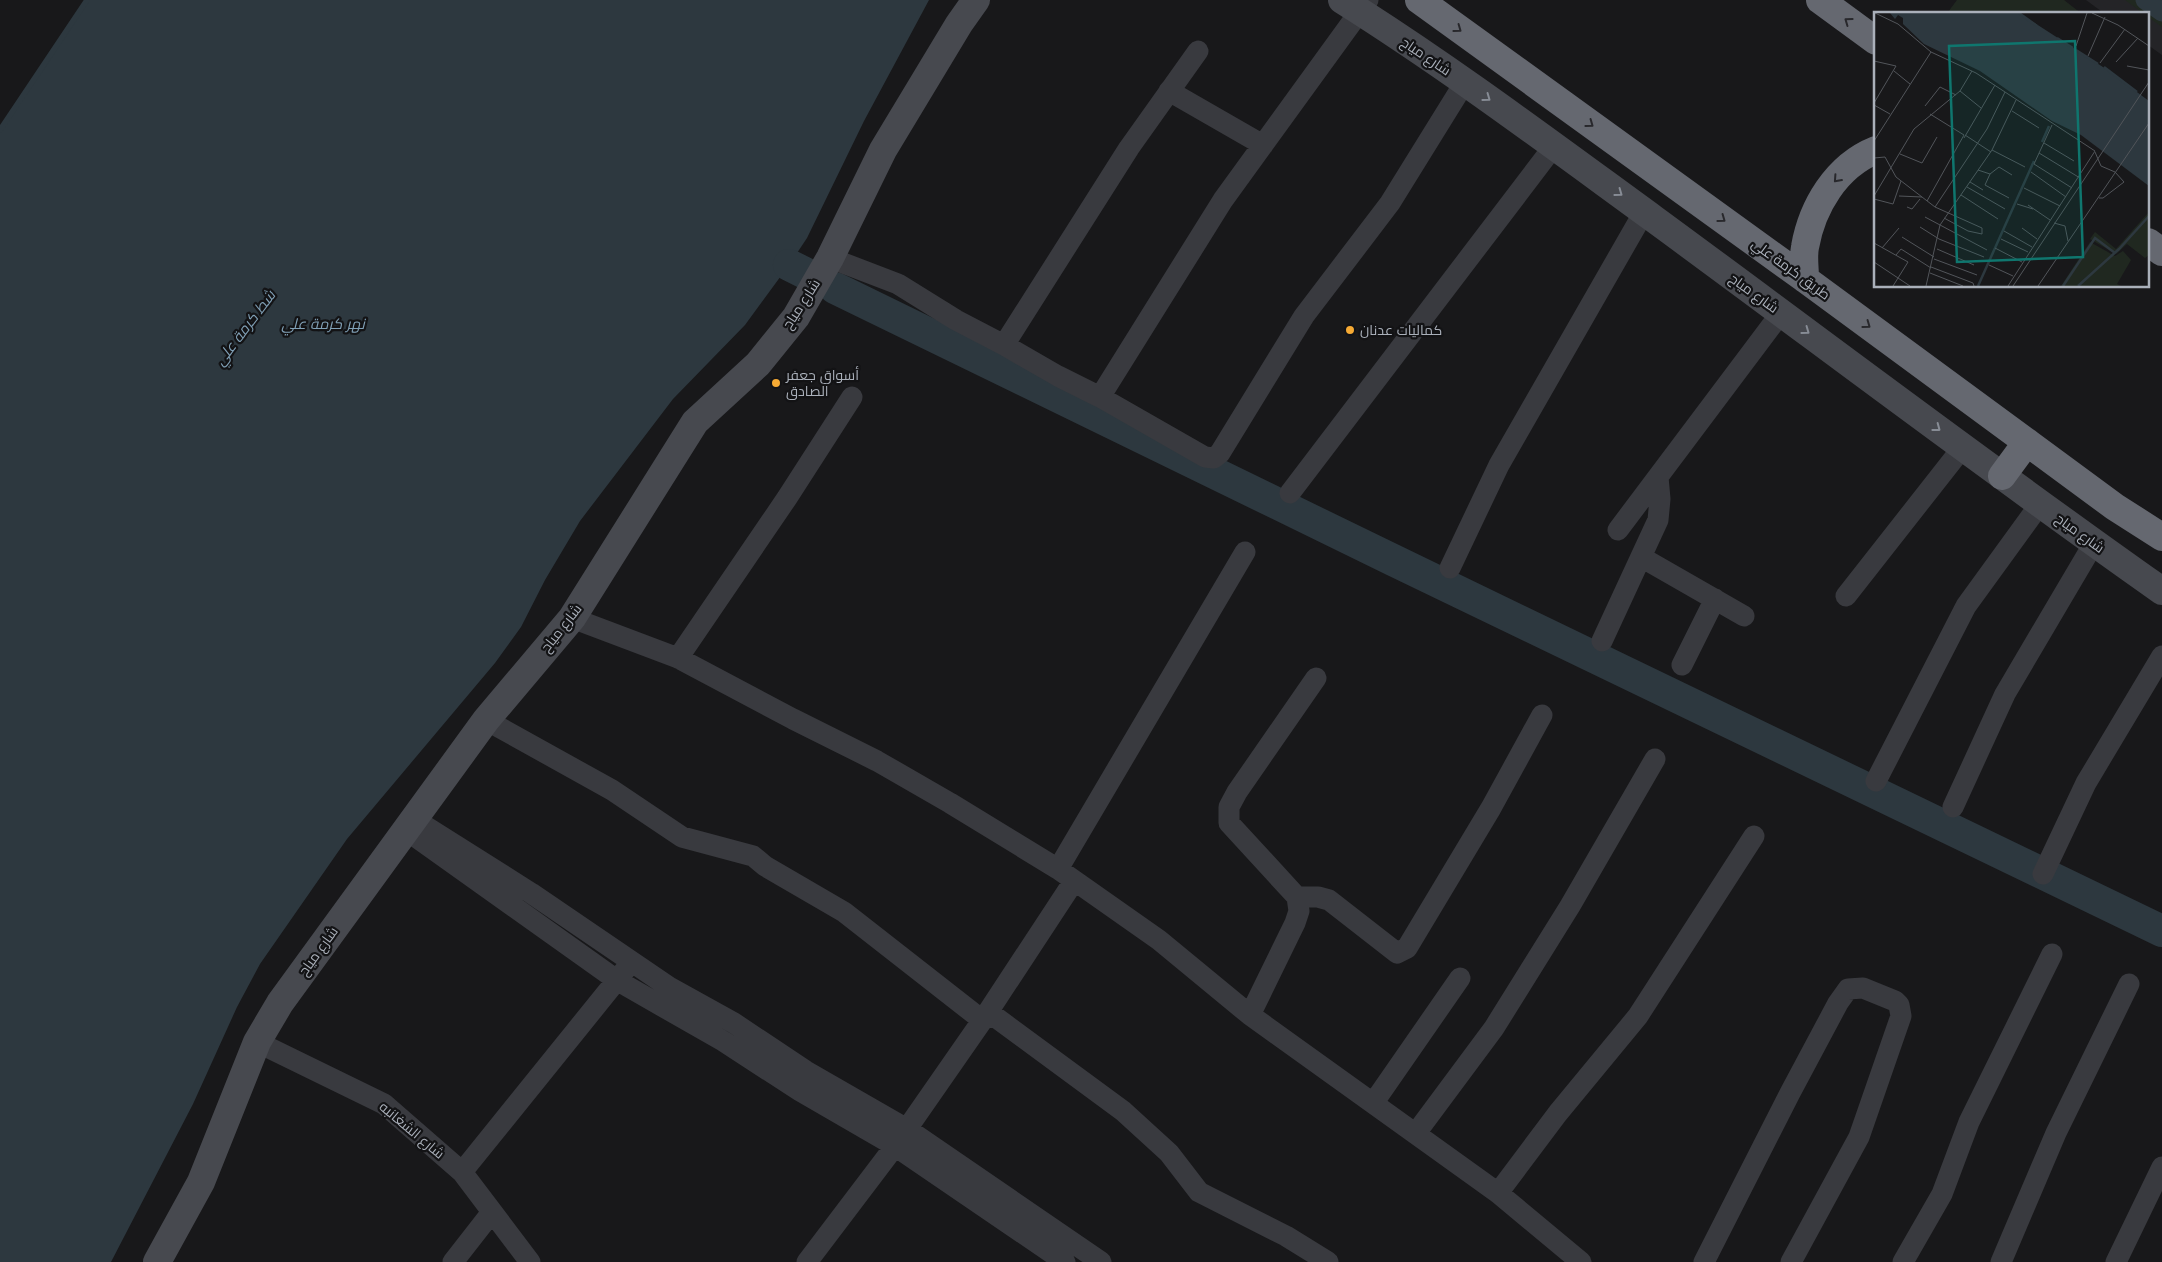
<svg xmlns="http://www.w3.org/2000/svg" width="2162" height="1262" font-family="Quicksand,Cairo,sans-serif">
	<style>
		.built { fill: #242427 }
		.green { fill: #202820 }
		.water { fill: #2d383f }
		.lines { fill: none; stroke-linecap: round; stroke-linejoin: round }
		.stream { stroke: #2d383f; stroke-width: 5.5 }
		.canal { stroke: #2d383f; stroke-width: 19 }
		.river { stroke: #2d383f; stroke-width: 32 }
		.street { stroke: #393a3f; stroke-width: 21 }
		.secondary { stroke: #47494f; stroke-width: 28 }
		.highway { stroke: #656870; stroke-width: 28 }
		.oneway { stroke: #28282c }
		.oneway2 { stroke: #878c95 }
		.poi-dot { fill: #f6aa34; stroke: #131315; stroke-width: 2 }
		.labels { text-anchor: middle; stroke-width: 4.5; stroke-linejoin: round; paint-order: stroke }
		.street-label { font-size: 14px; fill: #aab0ba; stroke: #131315 }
		.poi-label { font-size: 14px; fill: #aab0ba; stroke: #131315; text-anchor: start }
		.water-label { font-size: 15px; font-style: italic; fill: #80a0b6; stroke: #131315 }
		.inset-river { fill: none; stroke: #2d383f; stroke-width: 2.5 }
		.inset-road { fill: none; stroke: #52555a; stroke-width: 1 }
		.view { fill: #0f766e; fill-opacity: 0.15; stroke: #0f766e; stroke-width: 2.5 }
		.inset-edge { fill: none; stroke: #aab0ba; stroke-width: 2.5 }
	</style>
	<rect width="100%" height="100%" fill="#18181a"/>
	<!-- built -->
	<path class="built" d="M 2086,0 L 2162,0 L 2162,55 L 2148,45 L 2148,14 L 2105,14 Z"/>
	<!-- green -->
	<path class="green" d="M 1957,0 L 2064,0 L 2082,14 L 1950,14 L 1948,12 Z
		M 2125,0 L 2162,0 L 2162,27 L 2148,17 L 2148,14 L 2144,14 Z"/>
	<!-- water -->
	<path class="water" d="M 87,0 L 929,0 L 864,121 L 807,238 L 789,265 L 745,325 L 673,399 L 580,521 L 545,580 L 521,627 L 495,663 L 347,839 L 260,964 L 237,1007 L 193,1104 L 111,1262 L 0,1262 L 0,130 Z"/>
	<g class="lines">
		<!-- stream -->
		<path class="stream" d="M 0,130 L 87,0"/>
		<!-- canal -->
		<path class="canal" d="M 2145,0 L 2162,12"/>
		<!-- river -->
		<path class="river" d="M 789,265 L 805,273
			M 835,288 L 1393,560 L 2162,931"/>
		<!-- street -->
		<path class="street" d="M 1169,91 L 1263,145
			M 830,258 L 898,284 L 956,320 L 1004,345 L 1058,376 L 1100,397 L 1205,457 L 1214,458 L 1220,453 L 1304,316 L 1390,203 L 1465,82
			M 1004,345 L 1129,148 L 1198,51
			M 1100,397 L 1223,200 L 1368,0
			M 1290,493 L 1554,146
			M 1618,530 L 1781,313
			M 1641,557 L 1744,616
			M 1450,568 L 1499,465 L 1644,212
			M 1846,596 L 1963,447
			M 572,618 L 678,658 L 793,719 L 877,761 L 950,803 L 1058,869 L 1159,940 L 1250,1015 L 1498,1193 L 1581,1262
			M 1602,641 L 1658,520 L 1660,499 L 1658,477
			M 678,658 L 787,498 L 852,397
			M 1682,665 L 1715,599
			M 486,720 L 612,790 L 682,837 L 753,856 L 765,866 L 844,912 L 977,1016 L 984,1018 L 994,1016 L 1123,1111 L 1169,1153 L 1199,1192 L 1286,1236 L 1328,1262
			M 1876,781 L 1966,606 L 2040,504
			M 1953,807 L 2005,694 L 2094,543
			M 414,819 L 531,893 L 669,987 L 734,1023 L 806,1071 L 907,1129 L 1101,1262
			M 406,830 L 618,981 L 723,1041 L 800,1091 L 895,1146 L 984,1018 L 1074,881
			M 1058,869 L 1245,552
			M 2043,874 L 2086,783 L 2162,656
			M 1297,897 L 1318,897 L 1329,900 L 1397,953 L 1407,948 L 1491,808 L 1542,715
			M 1250,1015 L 1295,923 L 1299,911 L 1297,897 L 1229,823 L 1229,807 L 1237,792 L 1316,678
			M 257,1042 L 384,1104 L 462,1172 L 530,1262
			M 1374,1102 L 1460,978
			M 1416,1133 L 1494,1028 L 1570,906 L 1655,759
			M 462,1172 L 625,970
			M 1498,1193 L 1558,1113 L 1638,1016 L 1754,836
			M 453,1262 L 492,1212
			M 807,1262 L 895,1146 L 1065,1262
			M 1704,1262 L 1790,1093 L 1838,1003 L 1848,989 L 1863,988 L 1895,1001 L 1899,1005 L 1901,1016 L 1859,1137 L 1791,1262
			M 1903,1262 L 1942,1194 L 1969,1122 L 2052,954
			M 2001,1262 L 2056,1133 L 2129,984
			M 2116,1262 L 2162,1167"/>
		<!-- secondary -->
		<path class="secondary" d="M 1342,0 C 1450,68 1551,144 1654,219 C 1823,343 1990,470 2162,591
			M 157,1262 L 201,1182 L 257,1042 L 280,1003 L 486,720 L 572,618 L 695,422 L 758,364 L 796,317 L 830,258 L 883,150 L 959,24 L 976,0"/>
		<!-- highway -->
		<path class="highway" d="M 1419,0 L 1805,279 L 2115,507 L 2162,537
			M 1820,0 L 1876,41
			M 2148,242 L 2162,252
			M 1805,279 C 1805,268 1803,257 1805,247 C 1812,207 1836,166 1876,150
			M 2002,476 L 2027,442"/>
	</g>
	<!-- one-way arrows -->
	<defs><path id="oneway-chevron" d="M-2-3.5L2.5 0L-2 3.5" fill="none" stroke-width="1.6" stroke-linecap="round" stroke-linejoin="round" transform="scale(1.25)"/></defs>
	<g class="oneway">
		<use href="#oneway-chevron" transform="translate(1848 21) rotate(-144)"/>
		<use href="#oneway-chevron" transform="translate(1458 29) rotate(36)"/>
		<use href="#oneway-chevron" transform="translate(1590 124) rotate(36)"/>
		<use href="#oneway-chevron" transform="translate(1837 179) rotate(132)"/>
		<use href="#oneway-chevron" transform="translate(1722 219) rotate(36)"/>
		<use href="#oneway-chevron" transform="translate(1867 325) rotate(36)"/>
	</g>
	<g class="oneway2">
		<use href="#oneway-chevron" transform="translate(1487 98) rotate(36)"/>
		<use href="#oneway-chevron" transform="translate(1619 193) rotate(36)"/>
		<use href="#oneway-chevron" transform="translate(1806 331) rotate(36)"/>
		<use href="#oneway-chevron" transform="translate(1937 428) rotate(37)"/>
	</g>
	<!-- markers -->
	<g class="poi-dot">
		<circle cx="1350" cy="330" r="5"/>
		<circle cx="776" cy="383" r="5"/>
	</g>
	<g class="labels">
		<!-- street labels -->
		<g class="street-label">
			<text transform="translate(1426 56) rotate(34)" y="5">شارع مياح</text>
			<text transform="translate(1791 269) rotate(36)" y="5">طريق كرمة علي</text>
			<text transform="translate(1754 293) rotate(36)" y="5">شارع مياح</text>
			<text transform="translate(801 304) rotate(-57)" y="5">شارع مياح</text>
			<text transform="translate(2080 533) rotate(36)" y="5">شارع مياح</text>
			<text transform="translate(561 628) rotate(-52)" y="5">شارع مياح</text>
			<text transform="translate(318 951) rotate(-54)" y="5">شارع مياح</text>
			<text transform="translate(412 1130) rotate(40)" y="5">شارع الشغانبه</text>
		</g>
		<!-- poi labels -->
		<g class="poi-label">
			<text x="1360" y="335">كماليات عدنان</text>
			<text x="786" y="380">أسواق جعفر<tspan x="786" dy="16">الصادق</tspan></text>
		</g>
		<!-- water labels -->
		<g class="water-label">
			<text x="323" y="329">نهر كرمة علي</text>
			<text transform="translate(245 328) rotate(-53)" y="5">شط كرمة علي</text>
		</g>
	</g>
	<!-- overview -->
	<g transform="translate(1874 12)">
		<rect width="275" height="275" fill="#18181a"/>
		<path d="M 275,200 L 275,243 L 271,246 L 253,232 L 242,242 L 216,227 L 221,220 L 242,237 ZM 216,230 L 241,244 L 249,239 L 257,248 L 243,272 L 247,274 L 187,274 Z" fill="#202820"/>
		<path d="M 16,1 L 145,1 L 232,57 L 275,89 L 275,174 L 207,123 L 178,109 L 106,59 L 50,32 L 29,12 L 29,6 L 24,3 L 21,7 Z" fill="#2d383f"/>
		<path class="inset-river" d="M 145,1 L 163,14M 183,26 L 199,36M 202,38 L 224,52M 230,55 L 263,80M 168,130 L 175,114M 104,274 L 160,149M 189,274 L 221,226 L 241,241M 204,274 L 245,237 L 275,204"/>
		<path class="inset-road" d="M 1,1 L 24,12 L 57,40 L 102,61 L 221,139 L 134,274M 218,1 L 244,13 L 275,34M 202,34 L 213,1M 214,44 L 231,5M 0,49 L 22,54 L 0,91M 242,50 L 264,26M 226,51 L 251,17M 253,54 L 275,58M 20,59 L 36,72M 86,79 L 107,96M 0,93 L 16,102M 51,94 L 66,75 L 82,83M 138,99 L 165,116M 178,113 L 160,152 L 198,176M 91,123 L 117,140M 90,126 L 121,73M 0,129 L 57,40M 170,131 L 200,149M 118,138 L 151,155M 221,140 L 227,154 L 241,160 L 250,170 L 229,186 L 225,186M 165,141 L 206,166M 26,142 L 48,151 L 63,125M 0,146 L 11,145 L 22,165 L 61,195 L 108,216 L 108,222 L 94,219 L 70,206M 104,158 L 116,162 L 125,155 L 138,163M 157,160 L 192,185M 116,162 L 111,173 L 135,186M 96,170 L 109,178M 93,175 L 131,197M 150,176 L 186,194M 87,183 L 124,207M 0,184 L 40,117 L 86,79 L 98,59M 25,184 L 48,185M 0,187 L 19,192 L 27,169M 53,189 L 90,123 L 56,102M 143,192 L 159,197M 154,193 L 176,208M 33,195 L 38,197 L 46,187M 61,195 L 113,117 L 131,80M 51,205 L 113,238M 180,211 L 191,214 L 194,229M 46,215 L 65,227 L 110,245M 148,216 L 163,227M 130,219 L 158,235M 28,225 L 60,245M 127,227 L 154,240M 0,231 L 34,250 L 19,274M 8,236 L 25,216M 121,236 L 148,250M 63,237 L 100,253M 22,243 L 27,237 L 57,256M 60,247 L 103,263M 0,250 L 36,274M 115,253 L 139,264M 57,255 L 99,271 L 100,274M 56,261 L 89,274M 52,274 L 66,213 L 118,138 L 142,88M 139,274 L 275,70M 164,274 L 275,111"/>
		<path class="view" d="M 201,29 L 209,245 L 83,250 L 75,34 Z"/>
		<rect width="275" height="275" class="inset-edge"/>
	</g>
</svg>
